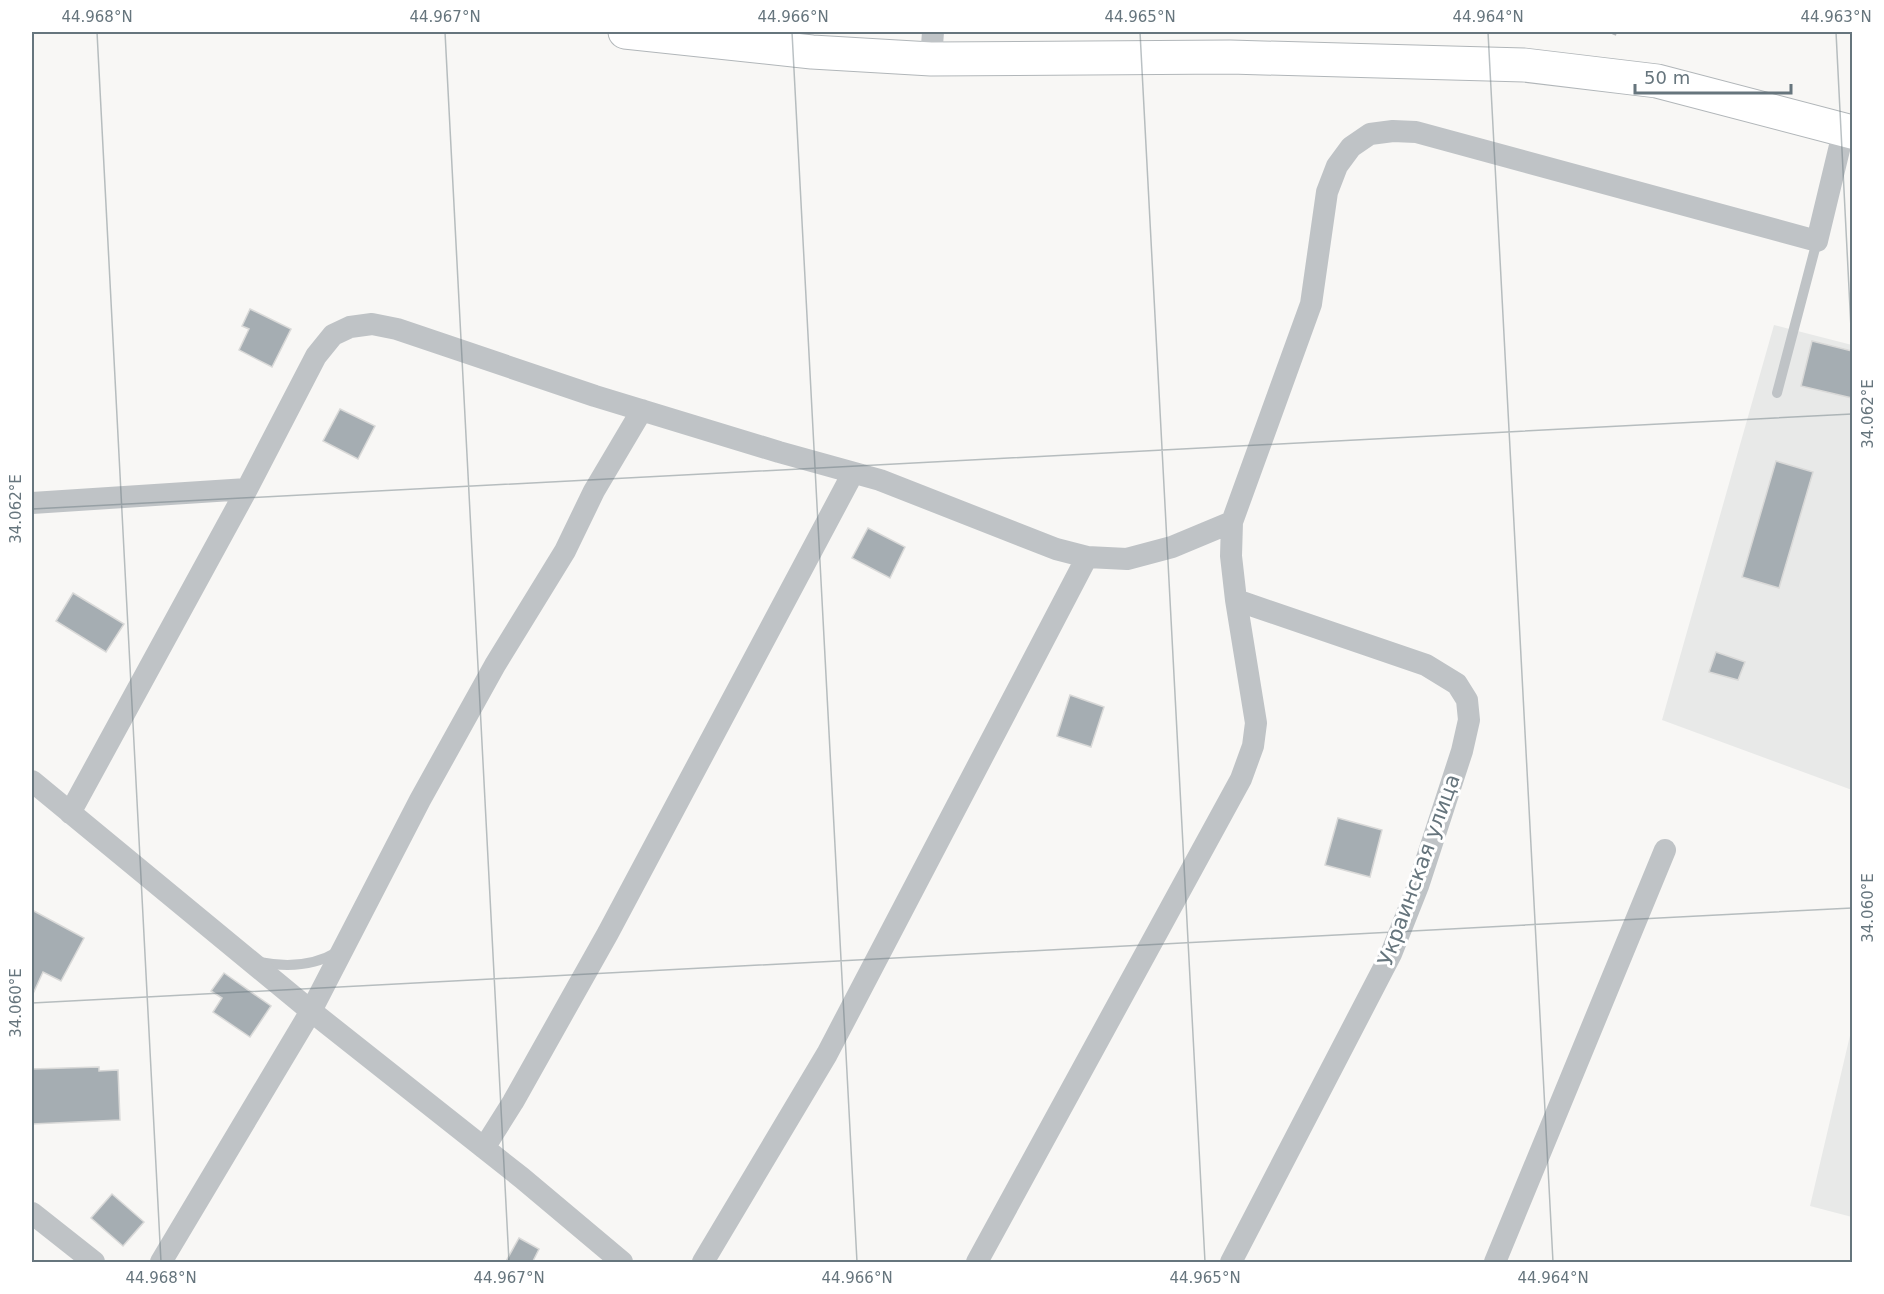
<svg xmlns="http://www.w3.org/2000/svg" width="1884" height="1294" font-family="'DejaVu Sans',sans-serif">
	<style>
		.built { fill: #e8e9e8 }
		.building { fill: #a5adb2; stroke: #d9d9d8; stroke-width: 1.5 }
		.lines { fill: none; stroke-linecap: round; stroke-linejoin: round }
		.primary-casing { stroke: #b1b6b9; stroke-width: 35 }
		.path { stroke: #b9bcbe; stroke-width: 4; stroke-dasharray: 3 3; stroke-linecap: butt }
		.service { stroke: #bfc3c6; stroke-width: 10 }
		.minor { stroke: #bfc3c6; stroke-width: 22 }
		.primary { stroke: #fff; stroke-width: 33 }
		.ticks { fill: none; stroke: #66757d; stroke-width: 1.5; stroke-opacity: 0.45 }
		.labels { text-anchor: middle; stroke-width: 6; stroke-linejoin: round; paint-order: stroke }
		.street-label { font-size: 21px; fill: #66757d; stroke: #fff }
		.neatline { fill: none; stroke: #66757d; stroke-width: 2 }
		.ticks-label { font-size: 15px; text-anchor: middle; fill: #66757d }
	</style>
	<rect width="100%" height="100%" fill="#f8f7f5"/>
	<!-- built -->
	<path class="built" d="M 1774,325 L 1852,345 L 1852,790 L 1662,720 Z
		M 1852,1027 L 1852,1217 L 1810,1206 Z"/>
	<!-- building -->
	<path class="building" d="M 250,309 L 291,329 L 272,367 L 239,350 L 249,329 L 242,326 Z
		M 1812,341 L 1852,351 L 1852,398 L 1801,386 Z
		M 340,409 L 375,426 L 358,459 L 323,441 Z
		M 1776,461 L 1813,472 L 1779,588 L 1742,577 Z
		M 868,528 L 905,547 L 890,578 L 852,558 Z
		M 73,593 L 124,624 L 106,652 L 56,621 Z
		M 1716,652 L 1745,662 L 1738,680 L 1709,672 Z
		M 1070,695 L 1104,707 L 1091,747 L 1057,736 Z
		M 1338,818 L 1382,830 L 1370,877 L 1325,865 Z
		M 32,910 L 84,938 L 61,981 L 43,972 L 32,996 Z
		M 224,973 L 271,1006 L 250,1037 L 213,1012 L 222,998 L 211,991 Z
		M 99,1067 L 99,1071 L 118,1070 L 120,1120 L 32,1124 L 32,1069 Z
		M 112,1194 L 144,1222 L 123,1246 L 91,1218 Z
		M 519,1238 L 539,1249 L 532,1263 L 505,1263 Z"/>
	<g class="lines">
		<!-- primary casing -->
		<g class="primary-casing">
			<path id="primary" d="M 625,32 L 812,52 L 931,59 L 1230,57 L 1524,65 L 1657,81 L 1852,132"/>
		</g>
		<!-- path -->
		<path class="path" d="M 1614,35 L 1615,32"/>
		<!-- service -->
		<path class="service" d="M 1777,393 L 1817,241
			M 259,962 C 285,967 314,966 337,952"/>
		<!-- minor -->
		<path class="minor" d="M 931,59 L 933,32
			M 32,503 L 247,489
			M 32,781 L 311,1011 L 522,1178 L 622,1262
			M 70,813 L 247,489 L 316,356 L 333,335 L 350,327 L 372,324 L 397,329 L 595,396 L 779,452 L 880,480 L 1056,549 L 1087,557 L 1127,559 L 1172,547 L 1232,522
			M 484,1148 L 513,1102 L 608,933 L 853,473
			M 32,1213 L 94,1262
			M 161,1262 L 311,1011 L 420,800 L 495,665 L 565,551 L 594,491 L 642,410
			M 703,1262 L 827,1054 L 1087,557
			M 977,1262 L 1241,779 L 1253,746 L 1256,723 L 1236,600 L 1231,556 L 1232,522 L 1311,304 L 1327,192 L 1337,166 L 1351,147 L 1370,134 L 1393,131 L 1416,132 L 1817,241 L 1844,129
			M 1231,1262 L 1391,954 L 1418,886 L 1462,751 L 1469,720 L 1467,700 L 1457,684 L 1426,665 L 1236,600
			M 1495,1262 L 1665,850"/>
		<!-- primary -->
		<use href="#primary" class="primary"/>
	</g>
	<!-- ticks -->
	<path class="ticks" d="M 97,32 L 161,1262M 445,32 L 509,1262M 792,32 L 857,1262M 1140,32 L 1205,1262M 1488,32 L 1553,1262M 1836,32 L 1852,348M 32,509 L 1852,414M 32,1003 L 1852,908"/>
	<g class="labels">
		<!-- street labels -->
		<g class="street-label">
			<text transform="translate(1419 870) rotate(-70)" y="7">Украинская улица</text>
		</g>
	</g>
	<!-- border -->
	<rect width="1884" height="1294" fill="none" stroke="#ffffff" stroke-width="66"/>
	<!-- scale -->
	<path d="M1635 84v9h156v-9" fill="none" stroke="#66757d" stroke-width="3"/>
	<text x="1644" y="84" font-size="18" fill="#66757d" stroke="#ffffff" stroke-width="4.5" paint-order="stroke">50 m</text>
	<rect x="33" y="33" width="1818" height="1228" class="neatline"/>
	<g class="ticks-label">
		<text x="97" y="22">44.968°N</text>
		<text x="445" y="22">44.967°N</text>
		<text x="793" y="22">44.966°N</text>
		<text x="1140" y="22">44.965°N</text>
		<text x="1488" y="22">44.964°N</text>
		<text x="1836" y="22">44.963°N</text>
		<text transform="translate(1868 414) rotate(-90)" y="5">34.062°E</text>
		<text transform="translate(16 509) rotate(-90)" y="5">34.062°E</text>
		<text transform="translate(1868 908) rotate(-90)" y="5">34.060°E</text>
		<text transform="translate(16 1003) rotate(-90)" y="5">34.060°E</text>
		<text x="161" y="1283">44.968°N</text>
		<text x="509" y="1283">44.967°N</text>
		<text x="857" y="1283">44.966°N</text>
		<text x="1205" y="1283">44.965°N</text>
		<text x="1553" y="1283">44.964°N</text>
	</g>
</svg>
